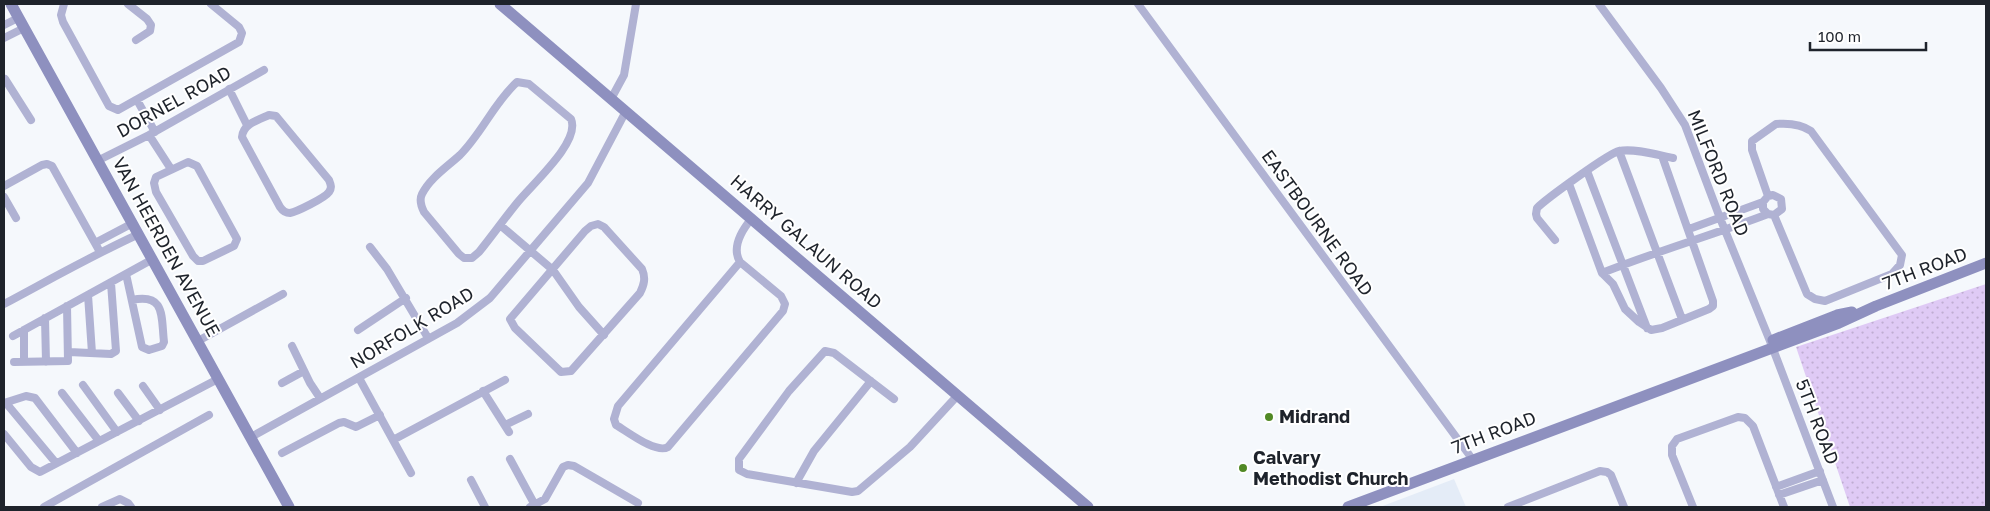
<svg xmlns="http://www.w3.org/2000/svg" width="1990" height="511" font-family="'Golos Text',sans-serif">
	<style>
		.built { fill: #e4ecf7 }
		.grass { fill: url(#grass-dots) }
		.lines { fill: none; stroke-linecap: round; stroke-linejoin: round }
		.street { stroke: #b0b2d3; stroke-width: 8 }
		.secondary { stroke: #8e90bf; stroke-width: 11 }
		.poi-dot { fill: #518925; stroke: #fff; stroke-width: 2 }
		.labels { text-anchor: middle; stroke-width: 4; stroke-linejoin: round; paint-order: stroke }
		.street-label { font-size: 18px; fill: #1e232b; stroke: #fff }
		.poi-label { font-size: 18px; font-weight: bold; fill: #1e232b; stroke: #fff; text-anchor: start }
	</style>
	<defs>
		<pattern id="grass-dots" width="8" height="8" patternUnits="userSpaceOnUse" patternTransform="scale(1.25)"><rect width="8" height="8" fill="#dfcaf5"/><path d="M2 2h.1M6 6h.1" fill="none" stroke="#bfadd2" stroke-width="1.8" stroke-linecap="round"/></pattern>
	</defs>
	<rect width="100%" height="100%" fill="#f5f8fc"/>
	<!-- built -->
	<path class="built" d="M 1454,479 L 1466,507 L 1380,507 Z"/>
	<!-- grass -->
	<path class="grass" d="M 1986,284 L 1986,507 L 1850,507 L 1796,347 Z"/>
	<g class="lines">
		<!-- street -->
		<path class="street" d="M 64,4 L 61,15 L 63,22 L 109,106 L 118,110 L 239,42 L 242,33 L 239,27 L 211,4
			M 128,4 L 147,19 L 151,25 L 150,31 L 136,40
			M 1138,4 L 1473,460
			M 1599,4 L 1661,88 L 1685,125 L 1720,218 L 1770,341 L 1833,507
			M 4,25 L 18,18
			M 4,38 L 24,28
			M 5,79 L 31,120
			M 517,82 L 529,84 L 571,119 C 581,142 531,185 517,203 C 504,219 492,236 479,252 L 472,258 L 464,258 L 459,254 L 424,212 C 421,206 419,200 422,194 C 430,178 447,167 460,155 C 482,133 494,103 517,82 Z
			M 229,89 L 247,125
			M 611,99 L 624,75 L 636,4
			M 137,100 L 155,132
			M 269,115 L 276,116 L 329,180 C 331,185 332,188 329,192 C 325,198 296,212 290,213 C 285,213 282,210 280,207 L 242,137 C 243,124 258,120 269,115 Z
			M 149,135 L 171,169
			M 1619,151 L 1682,319
			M 99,160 L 149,135 L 264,70
			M 188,162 L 197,166 L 237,239 L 234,246 L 203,261 L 198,261 L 193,256 L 156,192 L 154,183 L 156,177 Z
			M 1587,171 L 1647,328
			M 1569,184 L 1602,273 L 1613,284 L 1625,309 L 1639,322 L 1651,330 L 1662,328 L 1709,309 L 1713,306 L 1713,301 L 1662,156
			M 4,186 L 42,165 L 47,164 L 52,166 L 100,252
			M 1768,196 L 1752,150 L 1752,141 L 1776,124 C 1788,123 1801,124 1811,131 L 1902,255 L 1900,265 L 1892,274 L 1825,301 L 1815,299 L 1807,294 L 1774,215
			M 4,197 L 16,218
			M 598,224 L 604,227 L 642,269 C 646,278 644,285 640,293 L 571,371 L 561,372 L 515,328 L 510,319 L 585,231 L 591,226 Z
			M 500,225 L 553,270 L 579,307 L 604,335
			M 1689,229 L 1763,202 L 1768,196 L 1773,195 L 1781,199 L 1782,209 L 1774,215 L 1768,214 L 1763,209 L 1763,202
			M 1555,240 L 1537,218 L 1536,214 L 1537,208 C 1546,199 1609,153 1619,151 C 1634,148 1658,155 1673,158
			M 95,243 L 133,223
			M 370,247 L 387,269 L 428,338
			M 740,262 L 781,296 L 785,304 L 783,311 L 668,447 C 656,454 628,432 616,425 L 614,419 L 618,406 Z
			M 740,262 C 731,247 742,230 752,218
			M 1602,273 C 1657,251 1713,235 1768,214
			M 126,274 L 142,347 L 149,350 L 162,346 L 164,342 C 161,317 166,293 132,300
			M 88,295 L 92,353
			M 4,304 C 49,280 93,255 139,234
			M 45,318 L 46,362
			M 358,330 L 406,298
			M 13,336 L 153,259
			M 198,341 L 283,294
			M 292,346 L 310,383 L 320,398
			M 69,352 L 111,354 L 116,351 L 111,283
			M 14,362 L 68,361 L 67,306
			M 24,362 L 24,330
			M 359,378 L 411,473
			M 282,383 L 304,371
			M 83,385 L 117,432
			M 143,386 L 160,410
			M 483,391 L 509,432
			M 62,393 L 99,441
			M 118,393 L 139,421
			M 894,399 L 834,353 L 825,351 L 789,391 L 739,459 L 739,470 L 747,474 L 852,492 L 858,491 L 910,447 L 958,395
			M 4,403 L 26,396 L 35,398 L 77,453
			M 6,403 L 56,463
			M 505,425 L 528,414
			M 4,434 L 31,467 L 40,472 L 218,379
			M 251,437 L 457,323 L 490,298 L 588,183 L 626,111
			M 393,440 L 505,380
			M 282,453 L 339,423 L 344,422 L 356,427 L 380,415
			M 510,459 L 536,507
			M 471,480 L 485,507
			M 796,483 L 814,451 L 871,381
			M 1776,487 L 1820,471
			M 1779,495 L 1823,480
			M 44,507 L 209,415
			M 102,507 L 120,499 L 128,503 L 131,507
			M 530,507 L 545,499 L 563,467 L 568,465 L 574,466 L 638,503
			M 1508,507 L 1600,471 L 1607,472 L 1611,475 L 1624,507
			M 1693,507 L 1672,455 L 1672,446 L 1677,439 L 1738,417 L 1745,418 L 1753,426 L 1784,507"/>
		<!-- secondary -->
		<path class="secondary" d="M 11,4 L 289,507
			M 500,4 L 1088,507
			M 1773,340 L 1837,315 L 1852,312
			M 1348,507 L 1839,323 L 1876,306 L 1986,263"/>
	</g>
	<!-- markers -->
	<g class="poi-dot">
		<circle cx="1269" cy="417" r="5"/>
		<circle cx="1243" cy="468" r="5"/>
	</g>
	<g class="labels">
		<!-- street labels -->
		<g class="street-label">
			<text transform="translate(174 102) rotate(-29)" y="6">DORNEL ROAD</text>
			<text transform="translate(1718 173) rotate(68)" y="6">MILFORD ROAD</text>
			<text transform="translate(1317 223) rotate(54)" y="6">EASTBOURNE ROAD</text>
			<text transform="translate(806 242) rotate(41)" y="6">HARRY GALAUN ROAD</text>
			<text transform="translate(166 247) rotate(61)" y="6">VAN HEERDEN AVENUE</text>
			<text transform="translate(1925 269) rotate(-21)" y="6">7TH ROAD</text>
			<text transform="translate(412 328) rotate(-31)" y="6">NORFOLK ROAD</text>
			<text transform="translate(1817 422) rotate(69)" y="6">5TH ROAD</text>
			<text transform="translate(1494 433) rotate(-21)" y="6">7TH ROAD</text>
		</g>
		<!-- poi labels -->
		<g class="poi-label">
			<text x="1279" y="423">Midrand</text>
			<text x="1253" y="464">Calvary<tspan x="1253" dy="21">Methodist Church</tspan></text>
		</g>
	</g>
	<!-- border -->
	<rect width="1990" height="511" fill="none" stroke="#1e232b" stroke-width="10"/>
	<!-- scale -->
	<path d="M1810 42v8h116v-8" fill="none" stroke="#1e232b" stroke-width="2.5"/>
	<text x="1818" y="42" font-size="15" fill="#1e232b" stroke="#ffffff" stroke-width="4" paint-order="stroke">100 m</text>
</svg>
